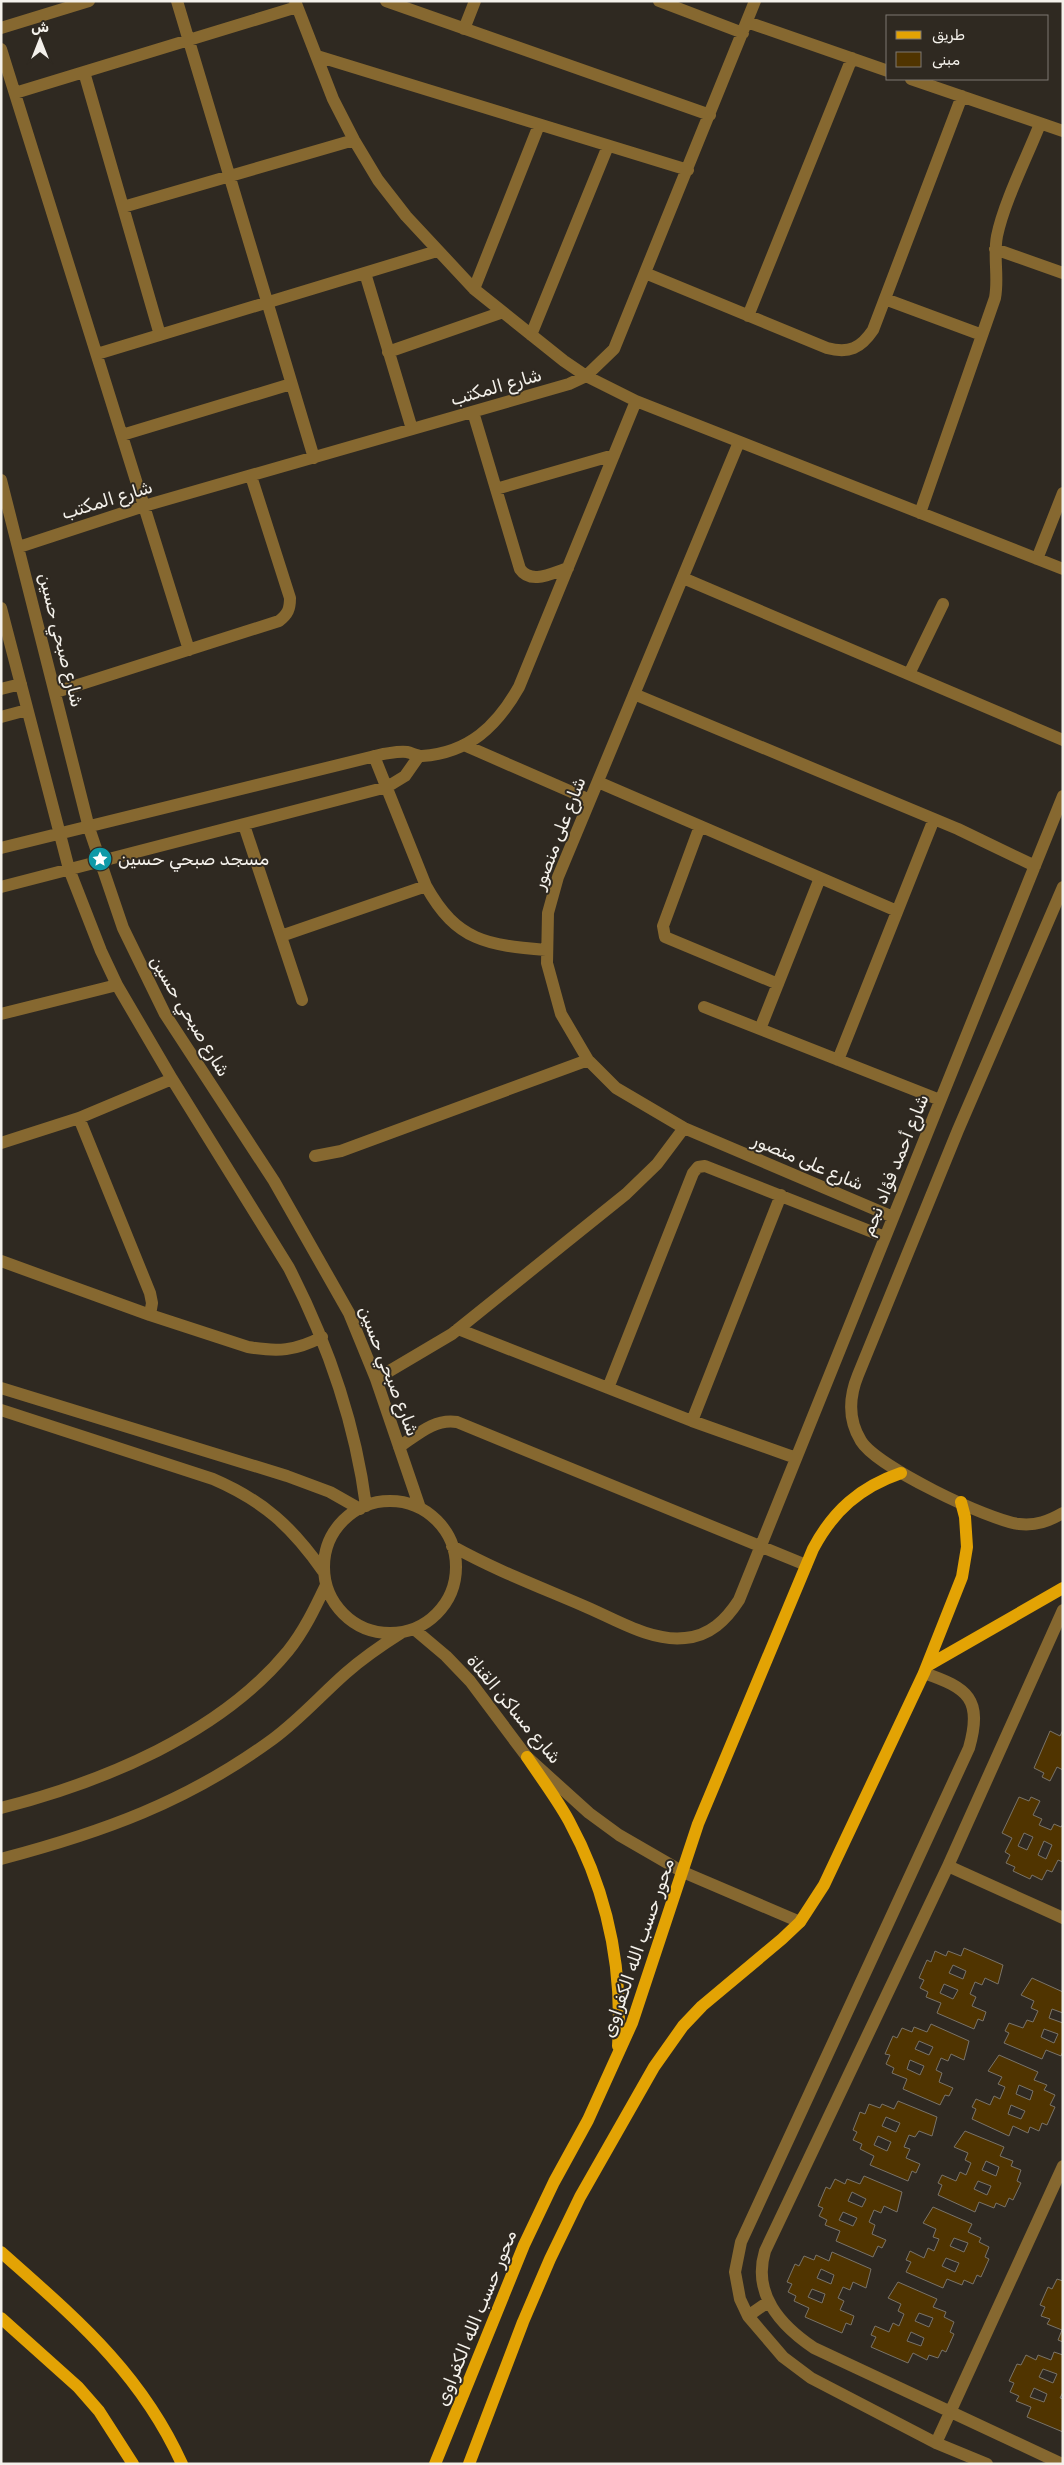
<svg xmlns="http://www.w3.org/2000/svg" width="1064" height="2465" font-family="Rubik,Vazirmatn,sans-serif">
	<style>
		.building { fill: #503400; stroke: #797369; fill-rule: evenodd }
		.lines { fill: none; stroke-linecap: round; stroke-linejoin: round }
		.minor { stroke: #866830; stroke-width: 12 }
		.major { stroke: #e3a304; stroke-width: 12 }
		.labels { text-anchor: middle; stroke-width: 4; stroke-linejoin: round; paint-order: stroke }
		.street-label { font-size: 18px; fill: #f4f1eb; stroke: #2f2921 }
		.poi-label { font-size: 18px; fill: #f4f1eb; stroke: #2f2921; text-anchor: start }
	</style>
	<rect width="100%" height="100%" fill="#2f2921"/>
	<!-- building -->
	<path class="building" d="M 1063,1730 L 1063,1770 L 1057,1767 L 1050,1781 L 1042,1777 L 1044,1773 L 1034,1768 L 1050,1731 L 1060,1736 Z
		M 1019,1797 L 1029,1801 L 1031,1797 L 1040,1801 L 1033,1815 L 1042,1819 L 1039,1825 L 1051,1830 L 1054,1824 L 1061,1827 L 1063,1824 L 1063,1862 L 1058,1860 L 1052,1872 L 1047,1870 L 1042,1880 L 1032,1875 L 1030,1879 L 1013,1871 L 1015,1867 L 1006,1863 L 1010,1855 L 1005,1852 L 1012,1838 L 1002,1833 ZM 1024,1833 L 1033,1837 L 1027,1850 L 1018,1846 ZM 1044,1841 L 1052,1845 L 1046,1859 L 1038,1855 Z
		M 964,1948 L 1003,1965 L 998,1984 L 985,1978 L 982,1985 L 975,1982 L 970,1994 L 976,1997 L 972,2006 L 986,2012 L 983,2021 L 978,2019 L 974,2029 L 937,2013 L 941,2003 L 926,1997 L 928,1992 L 920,1988 L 924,1980 L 919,1978 L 927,1960 L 931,1962 L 935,1951 L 946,1956 L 948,1951 L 961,1956 ZM 953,1965 L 966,1971 L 963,1979 L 949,1973 ZM 944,1984 L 958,1990 L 953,1999 L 940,1993 Z
		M 1032,1978 L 1063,1992 L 1063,2013 L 1052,2009 L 1049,2018 L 1063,2023 L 1063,2051 L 1061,2056 L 1046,2050 L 1042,2059 L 1004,2043 L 1009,2033 L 1005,2031 L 1009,2023 L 1023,2028 L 1027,2020 L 1033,2022 L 1038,2011 L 1031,2008 L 1034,2001 L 1021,1995 ZM 1044,2029 L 1058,2034 L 1054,2043 L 1041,2037 Z
		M 931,2024 L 969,2041 L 964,2060 L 951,2054 L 948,2061 L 941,2058 L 936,2070 L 942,2073 L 939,2082 L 953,2088 L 949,2096 L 945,2095 L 940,2105 L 903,2089 L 907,2079 L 892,2073 L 894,2068 L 886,2064 L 890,2055 L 885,2054 L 893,2036 L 897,2038 L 902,2028 L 912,2032 L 914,2027 L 927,2032 ZM 919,2041 L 933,2047 L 929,2055 L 915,2049 ZM 910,2060 L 924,2066 L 920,2075 L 907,2069 Z
		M 999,2055 L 1038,2072 L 1034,2080 L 1047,2085 L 1044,2090 L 1055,2095 L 1050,2105 L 1055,2107 L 1047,2125 L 1042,2123 L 1039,2131 L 1030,2127 L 1028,2133 L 1013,2126 L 1009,2136 L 972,2119 L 976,2109 L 972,2107 L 976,2099 L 990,2105 L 994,2096 L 1000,2099 L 1005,2087 L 998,2084 L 1002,2077 L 988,2071 ZM 1019,2085 L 1033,2091 L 1030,2100 L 1016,2094 ZM 1011,2105 L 1025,2111 L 1021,2119 L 1008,2114 Z
		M 898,2101 L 937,2117 L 932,2136 L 919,2131 L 915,2137 L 909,2135 L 904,2147 L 910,2149 L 906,2158 L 920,2164 L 916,2173 L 912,2171 L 908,2181 L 870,2165 L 874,2156 L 860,2149 L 862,2144 L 853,2140 L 857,2132 L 853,2130 L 860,2112 L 865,2114 L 869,2104 L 880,2108 L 882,2104 L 894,2109 ZM 886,2117 L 900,2123 L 896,2132 L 882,2126 ZM 878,2136 L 891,2142 L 887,2151 L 874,2145 Z
		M 965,2131 L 1004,2147 L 1000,2156 L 1013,2161 L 1011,2166 L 1021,2170 L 1017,2181 L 1021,2183 L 1013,2200 L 1009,2198 L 1005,2207 L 996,2203 L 994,2208 L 979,2202 L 975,2212 L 938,2195 L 942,2185 L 938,2183 L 942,2175 L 956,2181 L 960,2172 L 966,2175 L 971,2163 L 965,2160 L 968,2153 L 954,2147 ZM 986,2161 L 999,2167 L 996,2176 L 982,2170 ZM 978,2181 L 991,2186 L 987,2195 L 974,2189 Z
		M 864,2176 L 902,2192 L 897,2212 L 884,2206 L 881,2213 L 874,2210 L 869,2222 L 875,2225 L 872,2234 L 886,2240 L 882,2248 L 878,2246 L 873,2257 L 836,2241 L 840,2231 L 825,2225 L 827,2220 L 819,2216 L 823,2208 L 818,2206 L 826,2187 L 830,2189 L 835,2179 L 845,2184 L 847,2179 L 860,2184 ZM 852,2192 L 866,2199 L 862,2207 L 848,2201 ZM 843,2212 L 857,2218 L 853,2226 L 839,2220 Z
		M 933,2207 L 972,2224 L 968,2232 L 981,2238 L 979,2242 L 989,2247 L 985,2257 L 989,2259 L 981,2277 L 977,2275 L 973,2284 L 964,2280 L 962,2285 L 947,2279 L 943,2288 L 906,2272 L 911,2262 L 906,2260 L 910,2251 L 924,2258 L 928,2248 L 934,2251 L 939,2239 L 933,2237 L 936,2229 L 923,2223 ZM 954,2238 L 968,2243 L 964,2252 L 950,2246 ZM 946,2258 L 959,2263 L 955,2272 L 942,2266 Z
		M 832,2252 L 871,2269 L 866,2288 L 853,2282 L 850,2290 L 843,2287 L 838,2298 L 844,2301 L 840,2310 L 854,2316 L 851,2325 L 846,2323 L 842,2333 L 805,2317 L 809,2308 L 794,2301 L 796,2296 L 788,2292 L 792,2284 L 787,2282 L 795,2264 L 799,2266 L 804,2256 L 814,2260 L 816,2255 L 829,2261 ZM 821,2269 L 834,2275 L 831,2284 L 817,2278 ZM 812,2289 L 825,2294 L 822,2303 L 808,2297 Z
		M 1057,2279 L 1063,2281 L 1063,2342 L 1058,2340 L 1062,2330 L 1047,2324 L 1050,2319 L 1041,2316 L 1045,2307 L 1040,2305 L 1048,2287 L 1052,2289 Z
		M 898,2282 L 937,2299 L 933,2307 L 946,2312 L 944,2317 L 954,2322 L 950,2332 L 954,2334 L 946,2352 L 942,2350 L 938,2358 L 929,2355 L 927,2360 L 913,2353 L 908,2363 L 871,2347 L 876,2337 L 871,2335 L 875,2326 L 889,2332 L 893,2323 L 899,2326 L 904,2314 L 898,2311 L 901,2304 L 888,2298 ZM 919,2313 L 933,2318 L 929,2327 L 915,2321 ZM 911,2332 L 924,2338 L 921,2346 L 907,2341 Z
		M 1054,2352 L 1063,2355 L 1063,2392 L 1060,2398 L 1063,2399 L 1063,2432 L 1027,2417 L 1031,2407 L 1016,2401 L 1019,2396 L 1010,2392 L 1014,2383 L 1009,2381 L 1017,2364 L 1021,2365 L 1026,2355 L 1036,2360 L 1038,2355 L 1051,2360 ZM 1043,2369 L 1057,2374 L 1053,2383 L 1039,2377 ZM 1034,2388 L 1047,2394 L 1044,2402 L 1030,2397 Z"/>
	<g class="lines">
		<!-- minor -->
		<path class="minor" d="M 177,1 L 314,458
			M 295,1 L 333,99 L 354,140 L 378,180 L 406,216 L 474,289 L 564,361 L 586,376 L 636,401 L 1063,569
			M 386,1 L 710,115
			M 659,1 L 743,33
			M 747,22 L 888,71
			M 1,28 L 89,1
			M 464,29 L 475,1
			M 1,49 L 189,650
			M 317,56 L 688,170
			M 84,72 L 160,335
			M 911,79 L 1063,131
			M 15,93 L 297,7
			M 123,207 L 354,140
			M 995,249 L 1063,273
			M 365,273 L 412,429
			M 645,273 L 827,348 C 849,354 861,348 873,330 L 962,96
			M 474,289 L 539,125
			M 885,299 L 982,335
			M 748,316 L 852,58
			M 531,335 L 608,146
			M 388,352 L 503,312
			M 97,354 L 437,251
			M 473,412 L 520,569 C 531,585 552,573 568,568
			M 122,435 L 291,384
			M 739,442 L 558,877 L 548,913 L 547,963 L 561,1014 L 588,1060 L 616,1088 L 684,1128 L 893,1217
			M 1,480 L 89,828 L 123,928 L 165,1014 L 274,1181 L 349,1313 L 376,1379 L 420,1508
			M 496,489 L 614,455
			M 920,513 L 995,298 C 999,277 993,257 997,236 C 1004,202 1027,157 1040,124
			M 19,547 L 144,506 L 569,384 L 586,376 L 614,349 L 755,1
			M 1037,559 L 1063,493
			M 683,578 L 1063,740
			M 1,608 L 69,869 L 101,951 L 117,985 L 172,1079 L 289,1268 C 328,1344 355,1421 366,1506
			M 909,674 L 943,604
			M 1,689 L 21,684
			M 56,692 L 279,621 C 288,614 290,609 290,598 L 251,476
			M 634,694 L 958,829 L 1035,866
			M 1,717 L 27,710
			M 464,745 L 590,800
			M 374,756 L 426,886 C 457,942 488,945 546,950
			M 598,782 L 897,911
			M 244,825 L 302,1000
			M 700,826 L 663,926 L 665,937 L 778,984
			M 1,848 L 383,754 C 391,753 399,751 407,752 C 412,753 417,756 422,756 C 469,753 497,726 519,687 L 636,401
			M 1,887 L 387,787 L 405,776 L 419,756
			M 1063,887 L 958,1130 L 858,1375 C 849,1397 848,1420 861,1441 C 877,1467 988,1520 1019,1524 C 1036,1526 1049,1521 1063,1513
			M 281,936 L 426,886
			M 704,1007 L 940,1100
			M 1,1014 L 117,985
			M 760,1029 L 820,878
			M 838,1060 L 934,819
			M 79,1118 L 150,1293 L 152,1303 L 150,1315
			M 1,1143 L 79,1118 L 172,1079
			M 315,1156 L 341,1151 L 588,1060
			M 1,1261 L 150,1315 L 248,1347 C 278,1352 295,1351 322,1337
			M 458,1329 L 692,1421 L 796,1458
			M 376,1379 L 452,1334 L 626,1194 L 657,1164 L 684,1128
			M 1,1388 L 287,1476 L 330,1492 L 360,1509
			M 608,1388 L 693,1173 L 698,1167 L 705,1166 L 885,1237
			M 1,1410 L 213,1479 C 264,1501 292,1527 323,1571
			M 692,1421 L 781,1195
			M 399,1447 C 417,1435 435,1418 457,1422 L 806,1565
			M324 1567a66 66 0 1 1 132 0a66 66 0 1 1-132 0Z
			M 452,1546 C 495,1570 540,1587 584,1606 C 615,1619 651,1642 685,1638 C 710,1636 726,1620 739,1600 L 1063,796
			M 414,1629 L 446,1656 L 470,1681 L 527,1757 L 589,1813 L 619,1835 L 683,1872 L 800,1922
			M 924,1673 C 968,1688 983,1699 969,1748 L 741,2242 L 735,2272 L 740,2299 L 748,2316 L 783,2357 L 811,2378 L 936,2443 L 987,2464
			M 1,1808 C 103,1782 220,1734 288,1651 C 304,1631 315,1608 326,1585
			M 1,1859 C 103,1832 187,1802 273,1739 C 300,1719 321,1695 346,1673 C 363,1658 382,1645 401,1633
			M 948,1866 L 1063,1918
			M 748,2316 L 768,2302
			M 936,2443 L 1063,2166
			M 1062,2464 L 814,2348 C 780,2325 752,2294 765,2251 L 948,1866 L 1063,1610"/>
		<!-- major -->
		<path class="major" d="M 927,1666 L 1063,1588
			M 527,1757 C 541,1778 557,1799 569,1821 C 607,1891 623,1968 618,2046
			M 1,2252 C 74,2317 140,2371 182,2464
			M 1,2318 L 78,2387 L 99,2411 L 133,2464
			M 435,2464 L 524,2245 L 554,2182 L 588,2120 L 632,2023 L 698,1824 L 813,1549 C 833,1511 860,1487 901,1473
			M 469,2464 L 523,2322 L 550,2259 L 580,2197 L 654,2067 L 683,2026 L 702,2006 L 782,1939 L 800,1922 L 824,1885 L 924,1673 L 962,1577 L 967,1547 L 965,1517 L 961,1502"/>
	</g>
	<!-- icons -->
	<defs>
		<g id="sight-disc" transform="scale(1.25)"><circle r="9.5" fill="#0f9aa8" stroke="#2f2921"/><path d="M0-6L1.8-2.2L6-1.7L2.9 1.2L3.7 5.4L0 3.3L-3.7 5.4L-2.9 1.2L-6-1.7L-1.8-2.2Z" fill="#fff"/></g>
	</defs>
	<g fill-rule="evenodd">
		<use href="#sight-disc" x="100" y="859"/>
	</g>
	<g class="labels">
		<!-- street labels -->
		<g class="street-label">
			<text transform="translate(496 387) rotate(-16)" y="6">شارع المكتب</text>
			<text transform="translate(107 500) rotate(-17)" y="6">شارع المكتب</text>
			<text transform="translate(61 640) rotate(76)" y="6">شارع صبحي حسين</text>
			<text transform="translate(559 833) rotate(-69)" y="6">شارع على منصور</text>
			<text transform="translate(190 1016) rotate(59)" y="6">شارع صبحي حسين</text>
			<text transform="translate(808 1162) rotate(23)" y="6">شارع على منصور</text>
			<text transform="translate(895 1165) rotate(-68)" y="6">شارع أحمد فؤاد نجم</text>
			<text transform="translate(389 1371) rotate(69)" y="6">شارع صبحي حسين</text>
			<text transform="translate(514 1709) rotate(50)" y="6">شارع مساكن القناة</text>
			<text transform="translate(638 1948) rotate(-71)" y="6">محور حسب الله الكفراوى</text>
			<text transform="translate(476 2318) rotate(-68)" y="6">محور حسب الله الكفراوى</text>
		</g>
		<!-- poi labels -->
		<g class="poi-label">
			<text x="118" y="865">مسجد صبحي حسين</text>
		</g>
	</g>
	<!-- border -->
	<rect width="1064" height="2465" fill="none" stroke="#f4f1eb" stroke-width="5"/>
	<!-- legend -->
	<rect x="886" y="15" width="162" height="65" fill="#2f2921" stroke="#7e7972"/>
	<rect x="896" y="31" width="25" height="8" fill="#e3a304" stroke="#7e7972"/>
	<text x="932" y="40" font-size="15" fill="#f4f1eb">طريق</text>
	<rect x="896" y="52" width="25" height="15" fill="#503400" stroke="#7e7972"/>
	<text x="932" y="65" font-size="15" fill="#f4f1eb">مبنى</text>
	<!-- north arrow -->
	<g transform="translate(40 40)" stroke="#2f2921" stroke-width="4" paint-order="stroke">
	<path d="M0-4L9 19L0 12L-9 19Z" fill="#f4f1eb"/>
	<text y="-8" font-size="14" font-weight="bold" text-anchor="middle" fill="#f4f1eb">ش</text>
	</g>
</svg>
